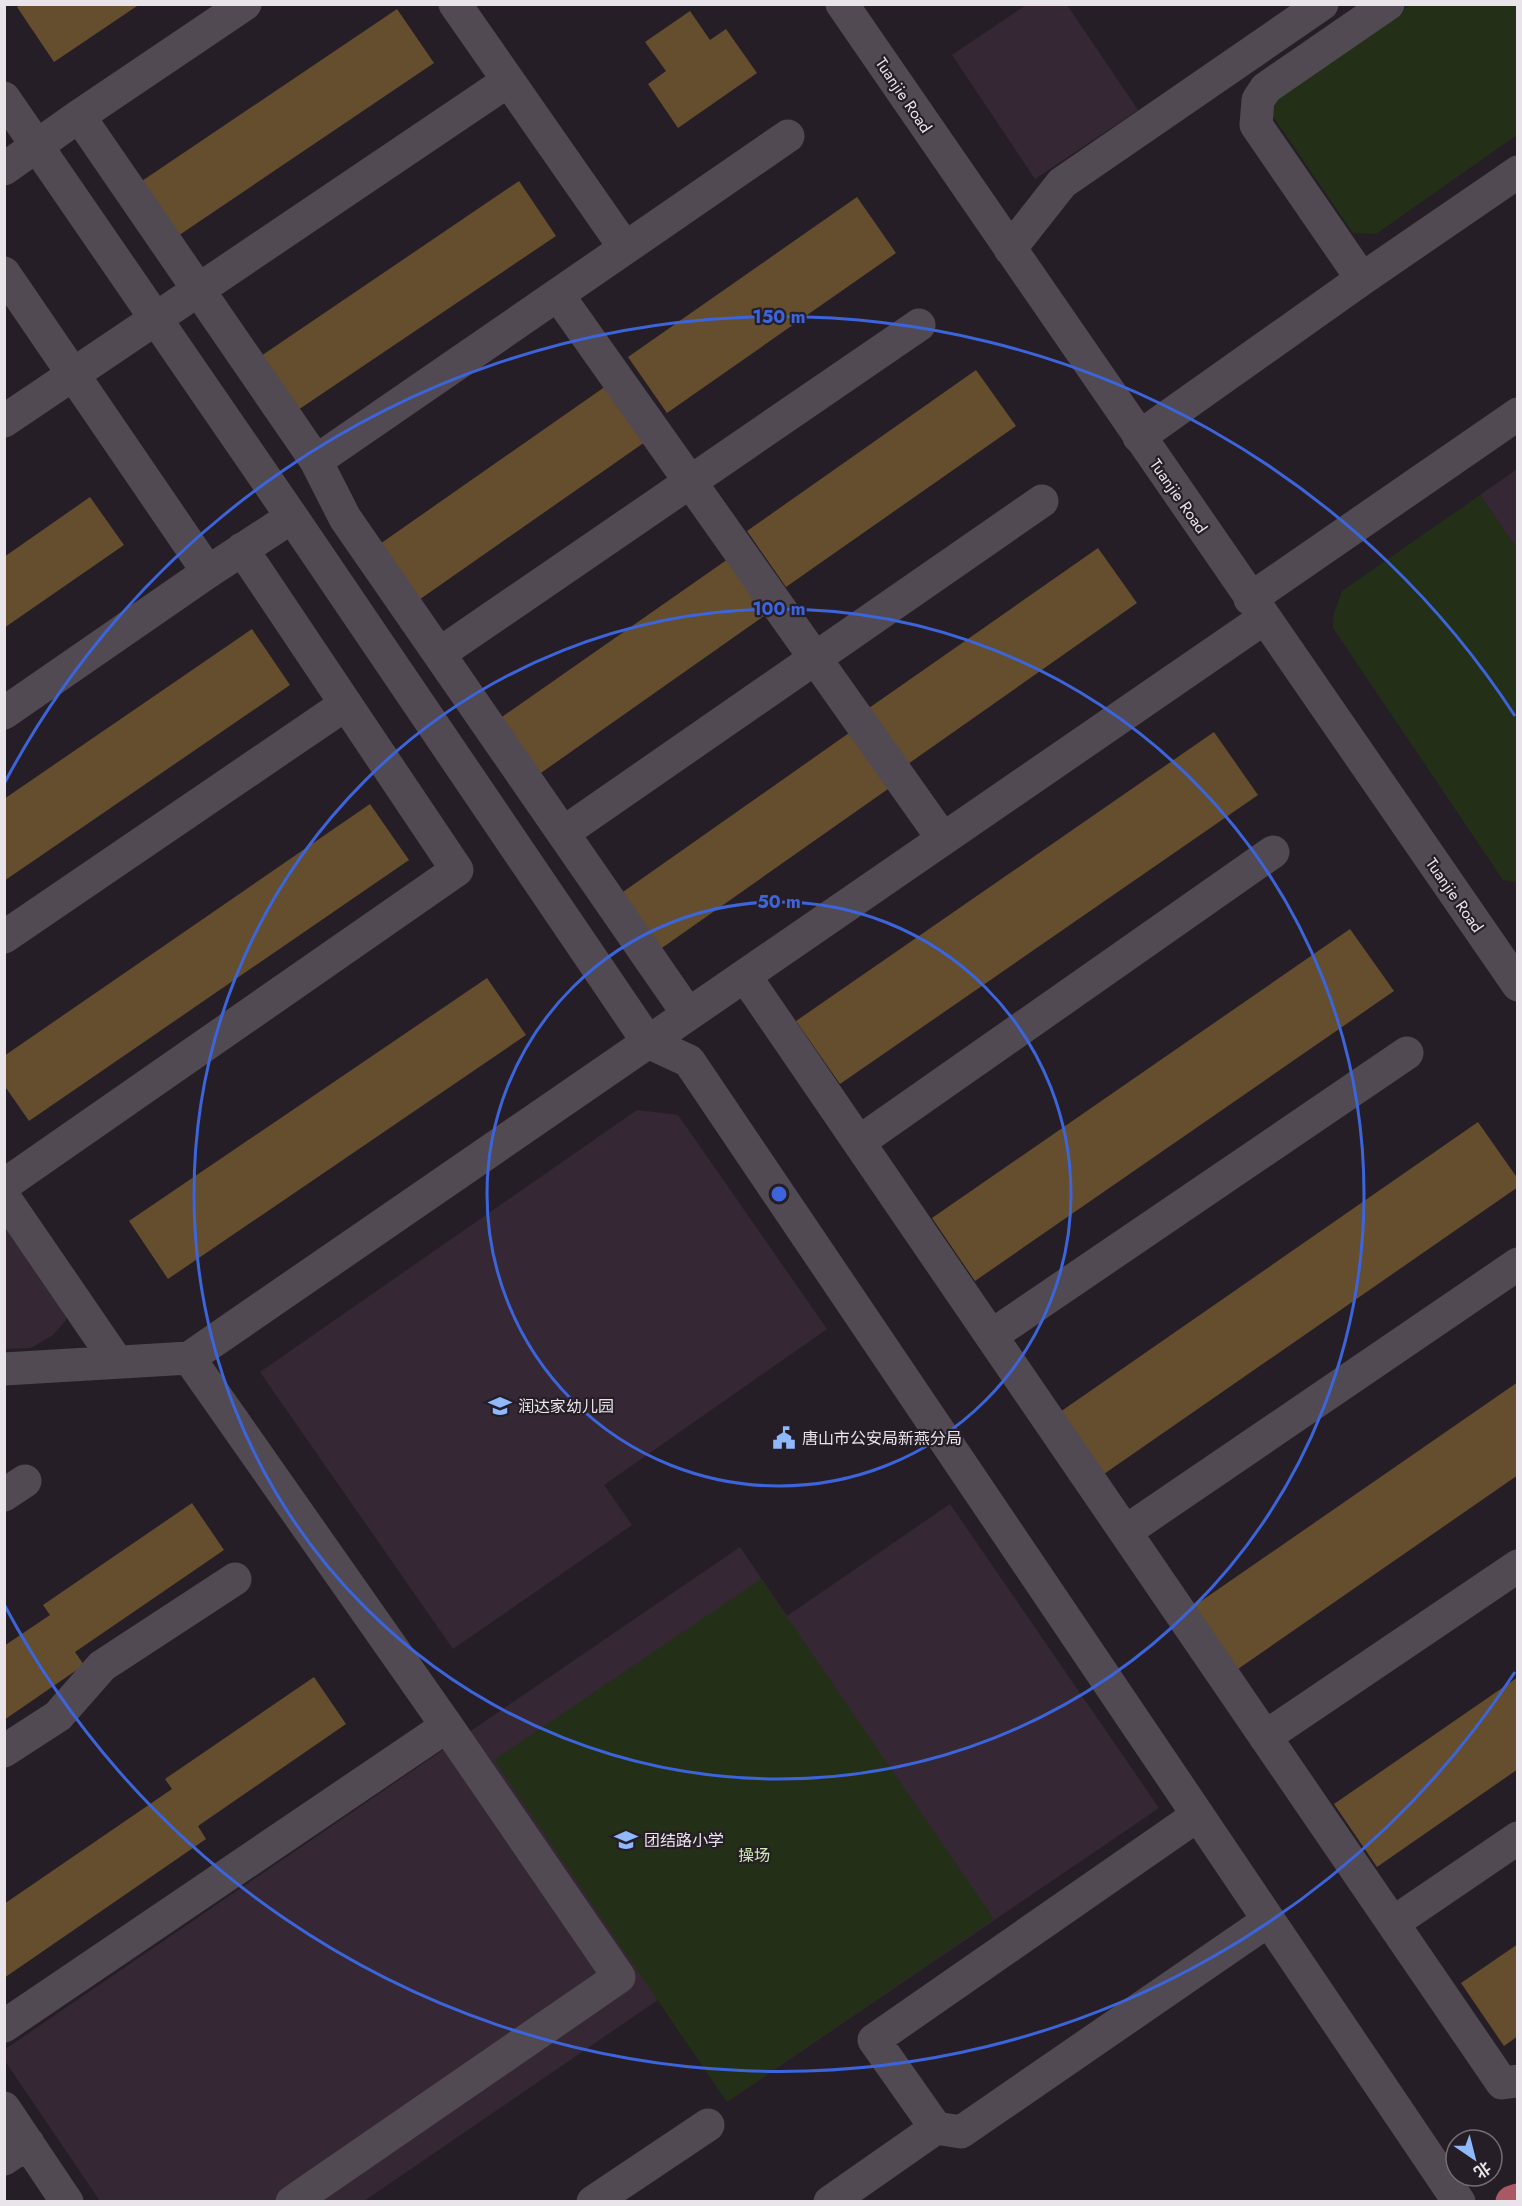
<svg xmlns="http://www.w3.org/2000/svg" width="1522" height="2206" font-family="Jost,'Noto Sans SC',sans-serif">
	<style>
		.built { fill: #352834 }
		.green { fill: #242f17 }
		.building { fill: #644e2d }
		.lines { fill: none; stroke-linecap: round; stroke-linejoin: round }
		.minor { stroke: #524a52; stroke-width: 33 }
		.major { stroke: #aa5863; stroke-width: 33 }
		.ring { fill: none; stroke: #3c64db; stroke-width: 3 }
		.labels { text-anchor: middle; stroke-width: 4.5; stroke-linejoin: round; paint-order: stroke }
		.street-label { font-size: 16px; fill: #e9e4e9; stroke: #261e26 }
		.poi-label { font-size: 16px; fill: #e9e4e9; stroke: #261e26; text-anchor: start }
		.park-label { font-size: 16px; fill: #cdebae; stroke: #261e26 }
		.centre { fill: #3c64db; stroke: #261e26; stroke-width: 3 }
		.ring-label { font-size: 18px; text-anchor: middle; font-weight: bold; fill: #3c64db; stroke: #261e26; stroke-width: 4.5; stroke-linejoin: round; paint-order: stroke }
	</style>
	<rect width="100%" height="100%" fill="#261e26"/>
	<!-- built -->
	<path class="built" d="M 1026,5 L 1067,5 L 1138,110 L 1035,179 L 952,55 Z
		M 1517,469 L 1517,549 L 1480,495 Z
		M 637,1110 L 678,1115 L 827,1329 L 604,1485 L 632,1525 L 453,1649 L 260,1372 Z
		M 4,1214 L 67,1307 L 66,1320 L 53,1335 L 31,1348 L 5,1349 Z
		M 950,1504 L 1159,1808 L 727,2102 L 658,2000 L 364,2201 L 100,2201 L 5,2061 L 4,2050 L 740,1547 L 787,1616 Z"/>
	<!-- green -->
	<path class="green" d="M 1410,5 L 1517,5 L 1517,135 L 1376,234 L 1353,233 L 1272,115 L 1278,95 Z
		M 1480,495 L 1517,549 L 1517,882 L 1503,880 L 1333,628 L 1334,613 L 1342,591 Z
		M 761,1579 L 994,1919 L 727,2102 L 494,1760 Z"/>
	<!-- building -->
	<path class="building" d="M 22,4 L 140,4 L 54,62 L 17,7 Z
		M 397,9 L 434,63 L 172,240 L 136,185 Z
		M 690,11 L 710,40 L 726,29 L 757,73 L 678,128 L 648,84 L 666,71 L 645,42 Z
		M 519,181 L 556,236 L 295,412 L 258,358 Z
		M 857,197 L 896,253 L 667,413 L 628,357 Z
		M 976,370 L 1016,426 L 786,587 L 747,531 Z
		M 606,386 L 645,442 L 416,602 L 377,546 Z
		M 90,497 L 124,545 L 4,628 L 4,557 Z
		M 1098,548 L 1137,603 L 908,764 L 869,708 Z
		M 728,559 L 767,614 L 538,775 L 499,719 Z
		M 252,629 L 290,685 L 4,881 L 4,799 Z
		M 1214,732 L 1258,795 L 840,1084 L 796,1021 Z
		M 849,733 L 888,789 L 659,950 L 620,894 Z
		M 370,804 L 409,860 L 29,1121 L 4,1085 L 4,1056 Z
		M 1350,929 L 1394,991 L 975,1281 L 932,1218 Z
		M 487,978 L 526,1035 L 168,1279 L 129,1221 Z
		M 1478,1122 L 1518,1179 L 1518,1187 L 1104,1474 L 1060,1412 Z
		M 1518,1382 L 1518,1475 L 1238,1669 L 1194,1606 Z
		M 192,1503 L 224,1550 L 75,1652 L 84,1665 L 4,1720 L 4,1646 L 50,1615 L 43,1605 Z
		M 314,1677 L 346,1724 L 198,1826 L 206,1839 L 4,1978 L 4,1904 L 172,1789 L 165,1779 Z
		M 1518,1677 L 1518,1769 L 1377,1867 L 1334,1804 Z
		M 1518,1944 L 1518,2036 L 1504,2046 L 1461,1983 Z"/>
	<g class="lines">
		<!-- minor -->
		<path class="minor" d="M 455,4 L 625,248
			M 842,4 L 1518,985
			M 4,98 L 292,517 L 648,1042 L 689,1061 L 1459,2202
			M 79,116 L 316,461 L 788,136
			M 4,169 L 79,116 L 245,4
			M 1010,249 L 1062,183 L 1322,4
			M 4,273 L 208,572
			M 1362,279 L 1256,125 L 1258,100 L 1266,88 L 1388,4
			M 558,295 L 943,839
			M 4,421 L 508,81
			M 1139,437 L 1362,279 L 1518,172
			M 316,461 L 345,518 L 688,1014
			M 1250,599 L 1518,414
			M 439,654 L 919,325
			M 4,713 L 208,572 L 292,517
			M 563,833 L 1042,501
			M 4,937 L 346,704
			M 745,976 L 1502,2083 L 1518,2081
			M 859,1142 L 1273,852
			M 4,1185 L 457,870 L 242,549
			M 4,1197 L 117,1362
			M 991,1336 L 1407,1053
			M 189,1358 L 447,1726 L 619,1977 L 292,2202
			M 4,1369 L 189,1358 L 1263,619
			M 4,1495 L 25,1481
			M 1125,1532 L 1518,1264
			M 1265,1737 L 1518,1566
			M 4,1751 L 58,1716 L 102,1666 L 235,1579
			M 1393,1923 L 1518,1838
			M 4,2026 L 447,1726
			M 4,2108 L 67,2202
			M 936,2128 L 874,2040 L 1198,1815
			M 4,2159 L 28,2143
			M 593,2202 L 708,2125
			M 830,2202 L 936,2128 L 961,2132 L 1269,1920"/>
		<!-- major -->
		<path class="major" d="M 1512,2202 L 1518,2200"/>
	</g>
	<!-- distance rings -->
	<g class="ring">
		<circle cx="779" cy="1194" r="292"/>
		<circle cx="779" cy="1194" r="585"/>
		<path d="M1515 1672A877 877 0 0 1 5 1606M5 782A877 877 0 0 1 1515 716"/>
	</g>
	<!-- icons -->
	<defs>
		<g id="school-bare" transform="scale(1.8)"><path d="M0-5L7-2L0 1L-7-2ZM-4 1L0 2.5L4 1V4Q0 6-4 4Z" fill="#8fb8fd" stroke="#261e26" stroke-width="2.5" paint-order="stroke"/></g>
		<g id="civic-bare" transform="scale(1.8)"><path d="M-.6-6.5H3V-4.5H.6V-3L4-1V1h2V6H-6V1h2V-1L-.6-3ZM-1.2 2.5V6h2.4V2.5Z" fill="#8fb8fd" stroke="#261e26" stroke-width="2.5" paint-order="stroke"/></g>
	</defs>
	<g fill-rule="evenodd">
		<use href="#school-bare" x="500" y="1406"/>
		<use href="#civic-bare" x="784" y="1438"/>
		<use href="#school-bare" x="626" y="1840"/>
	</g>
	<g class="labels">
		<!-- street labels -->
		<g class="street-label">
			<text transform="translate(904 95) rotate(56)" y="6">Tuanjie Road</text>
			<text transform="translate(1179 496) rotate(55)" y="6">Tuanjie Road</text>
			<text transform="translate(1455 895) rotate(55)" y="6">Tuanjie Road</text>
		</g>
		<!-- poi labels -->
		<g class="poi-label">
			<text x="518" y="1412">润达家幼儿园</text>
			<text x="802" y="1444">唐山市公安局新燕分局</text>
			<text x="644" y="1846">团结路小学</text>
		</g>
		<!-- park labels -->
		<g class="park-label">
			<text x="754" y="1861">操场</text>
		</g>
	</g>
	<circle cx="779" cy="1194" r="9" class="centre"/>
	<g class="ring-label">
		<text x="779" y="323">150 m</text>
		<text x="779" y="615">100 m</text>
		<text x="779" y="908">50 m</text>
	</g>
	<!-- border -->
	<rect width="1522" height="2206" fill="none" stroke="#e9e4e9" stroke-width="12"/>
	<!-- north arrow -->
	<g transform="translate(1474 2158) rotate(145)"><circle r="28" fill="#261e26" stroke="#746d74" stroke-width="1.5"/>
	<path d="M0-4.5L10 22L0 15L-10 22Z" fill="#8fb8fd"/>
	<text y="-9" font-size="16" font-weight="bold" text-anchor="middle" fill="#e9e4e9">北</text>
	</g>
</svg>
